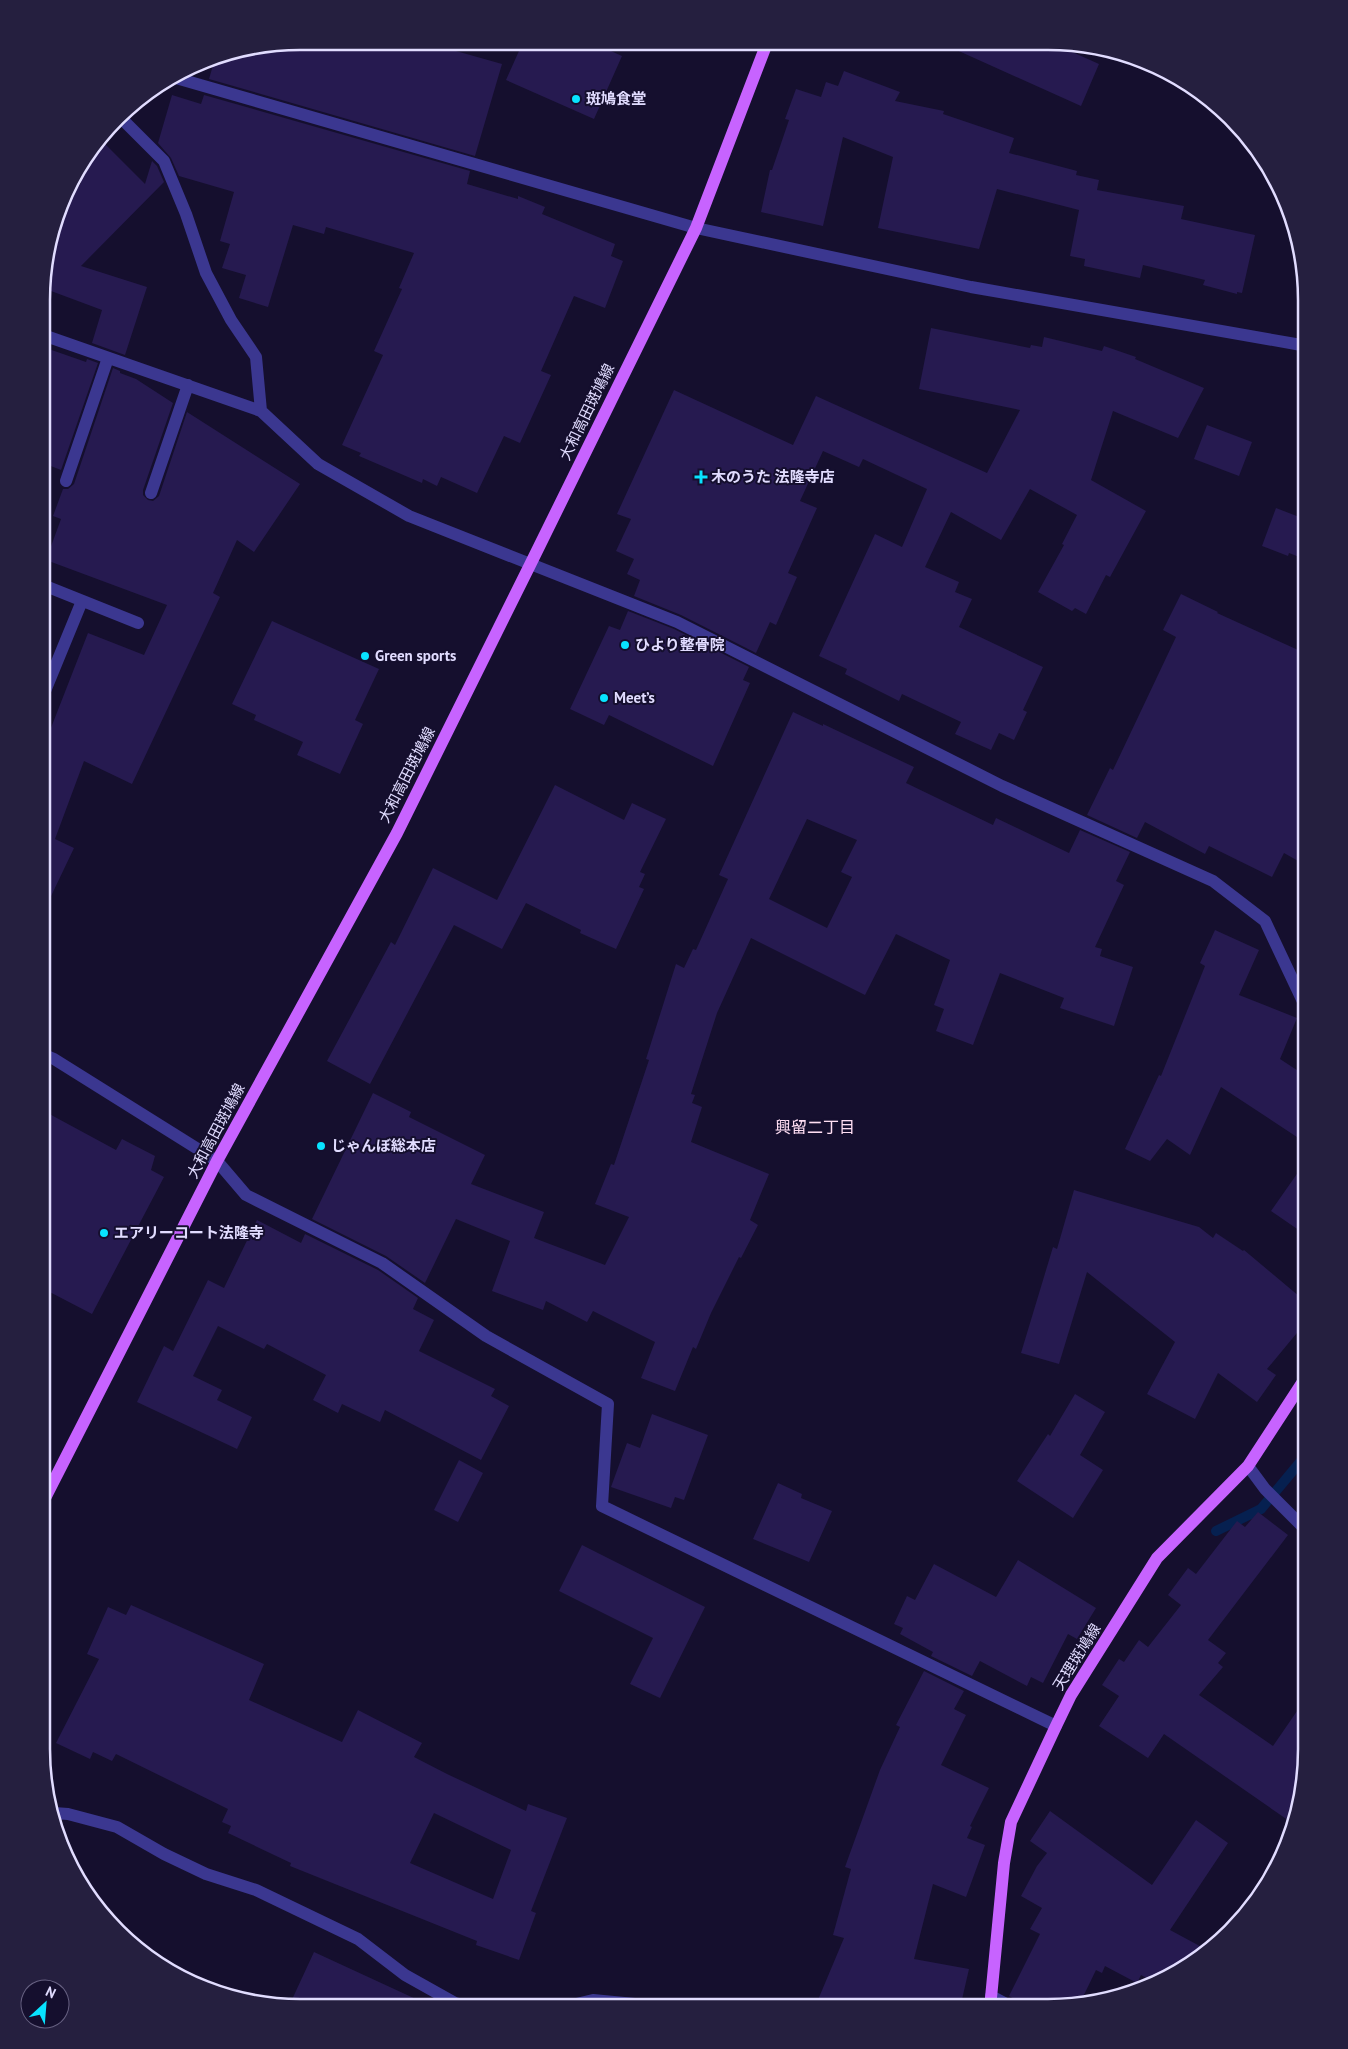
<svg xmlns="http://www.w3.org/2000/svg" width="1348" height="2049" font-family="'PT Sans','Noto Sans JP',sans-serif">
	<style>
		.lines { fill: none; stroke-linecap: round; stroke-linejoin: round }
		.stream { stroke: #062050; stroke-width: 10 }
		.building { fill: #261a50; fill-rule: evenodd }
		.minor { stroke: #3b3790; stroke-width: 12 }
		.major { stroke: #c763ff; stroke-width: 12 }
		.poi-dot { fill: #08e3ff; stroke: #150f2e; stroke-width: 2 }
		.labels { text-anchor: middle; stroke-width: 4; stroke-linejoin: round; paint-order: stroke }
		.poi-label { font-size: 15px; font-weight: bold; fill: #e1dcff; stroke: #150f2e; text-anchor: start }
		.street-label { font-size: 15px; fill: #e1dcff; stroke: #150f2e }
		.neighbourhood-label { font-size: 16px; fill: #ffdef3; stroke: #150f2e }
		.rim { fill: none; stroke: #e1dcff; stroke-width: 2.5 }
	</style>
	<rect width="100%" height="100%" fill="#150f2e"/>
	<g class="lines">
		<!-- stream -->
		<path class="stream" d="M 1216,1531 L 1261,1509 L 1306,1455"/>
	</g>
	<!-- building -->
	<path class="building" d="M 300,41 L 459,42 L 456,51 L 502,64 L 475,156 L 209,79 L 216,55 Z
		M 523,42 L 591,42 L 622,56 L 594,119 L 506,80 Z
		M 941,43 L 1052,43 L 1099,64 L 1081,106 Z
		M 844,71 L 900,92 L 895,101 L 944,111 L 943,114 L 1014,138 L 1009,153 L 1077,171 L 1076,175 L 1099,180 L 1097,190 L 1184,206 L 1181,219 L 1255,235 L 1242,293 L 1237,292 L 1237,294 L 1203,285 L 1205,280 L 1143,265 L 1140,278 L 1084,266 L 1085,259 L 1070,256 L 1079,210 L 997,189 L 979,249 L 878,228 L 893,157 L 843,137 L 823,226 L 761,212 L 770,170 L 772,170 L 789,120 L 785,119 L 796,89 L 821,97 L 826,82 L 838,86 Z
		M 172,95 L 201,104 L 204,95 L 470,171 L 467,184 L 518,199 L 518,196 L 545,207 L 542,214 L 615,244 L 611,256 L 623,261 L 605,308 L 574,296 L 541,371 L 551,375 L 520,443 L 504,436 L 477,493 L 441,477 L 437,486 L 423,479 L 422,483 L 359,456 L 361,453 L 342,445 L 383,355 L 374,351 L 402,289 L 399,288 L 414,253 L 326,227 L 324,234 L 293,225 L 268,307 L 239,298 L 246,275 L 222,268 L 230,244 L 220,241 L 234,192 L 179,176 L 171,158 L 158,143 Z
		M 104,143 L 145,184 L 152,161 L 157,166 L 164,182 L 81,266 L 147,287 L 125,355 L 92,343 L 102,310 L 43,288 L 44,266 L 63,208 L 81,183 L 74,176 L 75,173 Z
		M 931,328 L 1030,348 L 1031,345 L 1042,347 L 1044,337 L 1102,351 L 1104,346 L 1136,357 L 1135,359 L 1204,388 L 1178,438 L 1113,411 L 1091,480 L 1146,511 L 1110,577 L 1106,575 L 1086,614 L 1075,608 L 1072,611 L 1038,592 L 1064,545 L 1062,544 L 1077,515 L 1030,489 L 1001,540 L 951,512 L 925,567 L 959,582 L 955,592 L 972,599 L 959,627 L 1043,667 L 1023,710 L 1027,712 L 1014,740 L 999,733 L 991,750 L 955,734 L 961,722 L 902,694 L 899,701 L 845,674 L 847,669 L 819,656 L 875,534 L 902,547 L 927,489 L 863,459 L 859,467 L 823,451 L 800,501 L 817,508 L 788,573 L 797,577 L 776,625 L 770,622 L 756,653 L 681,615 L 634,596 L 640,580 L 627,574 L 634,559 L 616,551 L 631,519 L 617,514 L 674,390 L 793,445 L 816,396 L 987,473 L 1020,410 L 919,389 Z
		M 43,347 L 86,362 L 87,359 L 98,363 L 61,470 L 43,463 Z
		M 113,368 L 120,371 L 120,373 L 136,379 L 173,403 L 143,490 L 143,495 L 148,500 L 153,501 L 159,496 L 187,412 L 300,484 L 254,552 L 237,540 L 213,593 L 220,597 L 132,784 L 84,761 L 55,839 L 74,848 L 43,913 L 43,730 L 49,733 L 88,633 L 144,655 L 167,605 L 46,560 L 61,519 L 53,516 L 63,489 L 68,489 L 74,484 Z
		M 1207,425 L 1252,442 L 1239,476 L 1194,459 Z
		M 1276,508 L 1307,520 L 1307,560 L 1289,553 L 1288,556 L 1262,546 Z
		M 1181,594 L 1218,612 L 1217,613 L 1307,654 L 1307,866 L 1284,853 L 1272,877 L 1209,846 L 1205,854 L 1145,822 L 1137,838 L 1087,815 L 1110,768 L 1113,770 L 1176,637 L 1163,630 Z
		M 628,611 L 674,629 L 749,667 L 743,680 L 750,683 L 713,766 L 609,715 L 604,725 L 570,709 L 609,626 L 620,630 Z
		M 272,621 L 379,669 L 355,720 L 363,724 L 340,774 L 297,755 L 303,742 L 254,720 L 256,715 L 232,704 Z
		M 793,712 L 823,726 L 823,724 L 914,767 L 906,783 L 993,825 L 996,818 L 1069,853 L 1080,830 L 1130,852 L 1116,881 L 1124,885 L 1095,947 L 1102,949 L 1100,956 L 1133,967 L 1114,1026 L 1060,1008 L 1064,998 L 1000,973 L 973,1045 L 936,1031 L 944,1009 L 934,1005 L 950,960 L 896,934 L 865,995 L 751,938 L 717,1013 L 691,1094 L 695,1095 L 692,1103 L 702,1107 L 691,1142 L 769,1174 L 750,1220 L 758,1225 L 741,1258 L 739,1257 L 711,1313 L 696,1349 L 693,1347 L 675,1391 L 641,1378 L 655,1342 L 593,1311 L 587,1322 L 546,1301 L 543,1310 L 492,1291 L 510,1241 L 456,1219 L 425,1283 L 386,1256 L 312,1219 L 373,1093 L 411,1112 L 409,1117 L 485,1155 L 471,1184 L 544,1212 L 534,1238 L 605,1265 L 629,1217 L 595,1204 L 611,1164 L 614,1165 L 649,1060 L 646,1059 L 676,964 L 684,968 L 693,949 L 696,950 L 728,879 L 719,875 ZM 807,819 L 857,840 L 841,872 L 852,877 L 827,928 L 769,899 Z
		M 555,785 L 624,820 L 632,803 L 666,819 L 640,872 L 645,874 L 639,887 L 644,889 L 616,949 L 580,933 L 581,930 L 526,903 L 502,949 L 454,925 L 370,1084 L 327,1061 L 391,942 L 395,945 L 433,868 L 497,900 Z
		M 1215,930 L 1259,950 L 1239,995 L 1297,1018 L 1280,1059 L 1306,1076 L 1306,1143 L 1221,1087 L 1190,1155 L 1167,1139 L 1150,1161 L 1125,1149 L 1159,1075 L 1161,1076 L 1205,966 L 1200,963 Z
		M 42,1110 L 116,1150 L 122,1139 L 155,1156 L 151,1170 L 164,1177 L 92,1314 L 42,1288 Z
		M 1306,1161 L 1306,1235 L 1271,1211 Z
		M 1074,1190 L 1199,1227 L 1213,1238 L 1216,1233 L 1243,1251 L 1244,1250 L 1306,1302 L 1306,1322 L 1267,1369 L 1276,1375 L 1257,1402 L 1218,1373 L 1195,1419 L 1147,1394 L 1175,1342 L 1087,1272 L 1059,1364 L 1021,1353 L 1053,1247 L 1057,1249 Z
		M 257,1220 L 301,1243 L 305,1234 L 378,1270 L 418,1298 L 413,1309 L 434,1320 L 419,1351 L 495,1389 L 491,1396 L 509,1406 L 481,1460 L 385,1410 L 380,1422 L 342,1404 L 338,1413 L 313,1400 L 326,1375 L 267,1344 L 264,1349 L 218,1326 L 193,1376 L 222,1390 L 217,1400 L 252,1417 L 237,1449 L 137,1402 L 164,1346 L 173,1351 L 208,1280 L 224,1288 Z
		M 1075,1394 L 1105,1412 L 1080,1455 L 1103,1470 L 1073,1518 L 1017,1481 L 1048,1434 L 1050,1436 Z
		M 652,1414 L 708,1435 L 684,1500 L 675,1497 L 671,1508 L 611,1487 L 627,1443 L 640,1448 Z
		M 459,1460 L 483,1473 L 458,1522 L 434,1510 Z
		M 778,1483 L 802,1494 L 801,1498 L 832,1511 L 809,1562 L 753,1539 Z
		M 1258,1512 L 1288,1535 L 1208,1640 L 1226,1653 L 1218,1663 L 1223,1667 L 1199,1695 L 1273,1746 L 1306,1698 L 1306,1767 L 1295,1825 L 1164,1734 L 1148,1758 L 1099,1726 L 1119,1696 L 1102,1685 L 1119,1659 L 1124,1662 L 1139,1640 L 1148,1647 L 1181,1605 L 1168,1595 L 1188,1568 L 1196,1574 L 1237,1521 L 1245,1527 Z
		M 582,1545 L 705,1607 L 660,1698 L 630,1684 L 653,1638 L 559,1591 Z
		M 1018,1560 L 1096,1608 L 1077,1639 L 1068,1634 L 1043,1683 L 1031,1677 L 1027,1686 L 980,1661 L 972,1676 L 931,1656 L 933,1652 L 900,1634 L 903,1628 L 894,1624 L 907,1596 L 915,1600 L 934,1564 L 996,1597 Z
		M 131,1605 L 264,1664 L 249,1700 L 342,1742 L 358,1710 L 422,1743 L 414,1757 L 447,1774 L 526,1811 L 528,1804 L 567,1818 L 531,1911 L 536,1913 L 519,1960 L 476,1945 L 477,1941 L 290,1866 L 291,1863 L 228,1833 L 231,1826 L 222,1822 L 228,1809 L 116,1754 L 112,1761 L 93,1752 L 90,1759 L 56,1743 L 99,1659 L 87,1654 L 108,1607 L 126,1615 ZM 434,1813 L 511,1850 L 493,1899 L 410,1863 Z
		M 924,1671 L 964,1691 L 954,1709 L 966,1715 L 941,1765 L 989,1788 L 970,1826 L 972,1827 L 967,1838 L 985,1845 L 966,1897 L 933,1884 L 914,1959 L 969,1969 L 960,2008 L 815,2007 L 844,1938 L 833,1935 L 851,1869 L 845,1867 L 880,1770 L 900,1727 L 896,1725 Z
		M 1050,1811 L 1152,1885 L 1196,1820 L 1228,1843 L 1170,1930 L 1209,1951 L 1156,1983 L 1141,1975 L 1137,1983 L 1105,1966 L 1102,1973 L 1096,1970 L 1081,2001 L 1049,2008 L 1022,2008 L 1018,2001 L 1009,1996 L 1040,1934 L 1030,1929 L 1042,1908 L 1021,1896 L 1037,1866 L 1047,1853 L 1030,1841 Z
		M 314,1952 L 431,2006 L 289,2006 Z"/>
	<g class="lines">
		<!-- minor -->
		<path class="minor" d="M 176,78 L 696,228 L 971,287 L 1307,346
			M 120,117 L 164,161 L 186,214 L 206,273 L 231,320 L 256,357 L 261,411 L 318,464 L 409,516 L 677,622 L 1002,786 L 1213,881 L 1265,921 L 1306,1008
			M 43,335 L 261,411
			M 66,481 L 108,358
			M 151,493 L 188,385
			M 43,585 L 138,623
			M 43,696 L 82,601
			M 42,1054 L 54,1059 L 217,1161 L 246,1195 L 382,1263 L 486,1336 L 608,1404 L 602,1506 L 1056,1726
			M 1248,1466 L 1265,1489 L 1306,1530
			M 54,1813 L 68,1814 L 117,1827 L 164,1854 L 206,1874 L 256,1890 L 358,1939 L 405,1975 L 455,2003 L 466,2006
			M 991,1996 L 1014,2008
			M 568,2006 L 593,2000 L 666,2007"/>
		<!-- major -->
		<path class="major" d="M 42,1504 L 217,1161 L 397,833 L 530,565 L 696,228 L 767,43
			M 990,2008 L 1004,1863 L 1011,1822 L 1056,1726 L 1071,1695 L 1157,1558 L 1248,1466 L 1306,1377"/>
	</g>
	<!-- markers -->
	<g class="poi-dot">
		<circle cx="576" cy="99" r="5"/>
		<path d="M698.5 469.5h5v5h5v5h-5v5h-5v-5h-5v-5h5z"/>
		<circle cx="625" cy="645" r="5"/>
		<circle cx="365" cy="656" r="5"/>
		<circle cx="604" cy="698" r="5"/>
		<circle cx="321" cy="1146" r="5"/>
		<circle cx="104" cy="1233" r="5"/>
	</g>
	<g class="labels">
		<!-- poi labels -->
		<g class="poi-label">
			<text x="586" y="104">斑鳩食堂</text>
			<text x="711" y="482">木のうた 法隆寺店</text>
			<text x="635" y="650">ひより整骨院</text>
			<text x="375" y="661">Green sports</text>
			<text x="614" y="703">Meet’s</text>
			<text x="331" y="1151">じゃんぼ総本店</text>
			<text x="114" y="1238">エアリーコート法隆寺</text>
		</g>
		<!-- street labels -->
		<g class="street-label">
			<text transform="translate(587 412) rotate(-64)" y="5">大和高田斑鳩線</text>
			<text transform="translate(407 775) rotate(-63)" y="5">大和高田斑鳩線</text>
			<text transform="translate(216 1131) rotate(-62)" y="5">大和高田斑鳩線</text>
			<text transform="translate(1077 1657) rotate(-58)" y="5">天理斑鳩線</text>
		</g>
		<!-- neighbourhood labels -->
		<g class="neighbourhood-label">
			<text x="815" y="1133">興留二丁目</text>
		</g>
	</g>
	<!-- crop -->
	<path d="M0 0H1348V2049H0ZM300 50H1048A250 250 0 0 1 1298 300V1749A250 250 0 0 1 1048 1999H300A250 250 0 0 1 50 1749V300A250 250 0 0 1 300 50Z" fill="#251f3f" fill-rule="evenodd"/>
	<path class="rim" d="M300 50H1048A250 250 0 0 1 1298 300V1749A250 250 0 0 1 1048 1999H300A250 250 0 0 1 50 1749V300A250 250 0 0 1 300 50Z"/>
	<!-- north arrow -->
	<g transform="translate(45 2004) rotate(26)"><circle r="24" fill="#150f2e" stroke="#676182"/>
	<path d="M0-4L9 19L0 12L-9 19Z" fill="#08e3ff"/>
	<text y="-8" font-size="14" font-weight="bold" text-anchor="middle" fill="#e1dcff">N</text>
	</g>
</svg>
